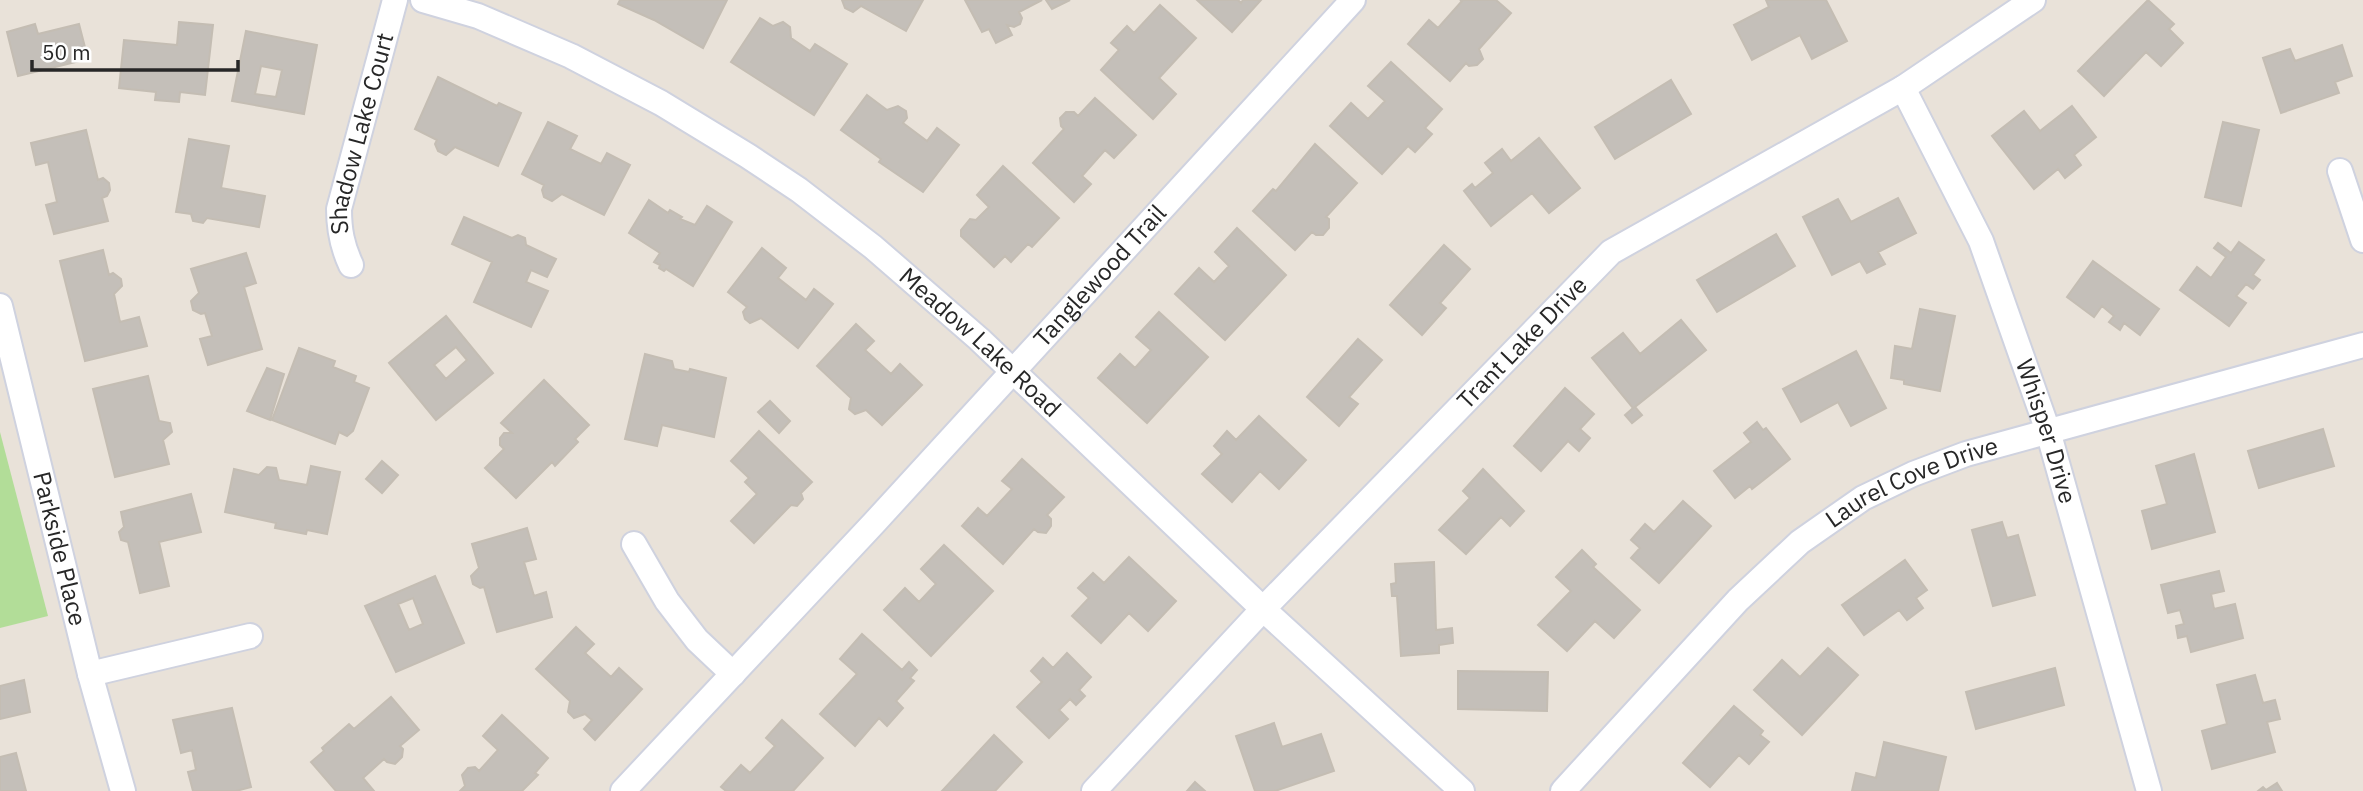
<svg xmlns="http://www.w3.org/2000/svg" width="2363" height="791" font-family="'IBM Plex Sans',sans-serif">
	<style>
		.green { fill: #b2dd98 }
		.building { fill: #c4bfb9; stroke: #c4bdb3; stroke-width: 2; fill-rule: evenodd }
		.lines { fill: none; stroke-linecap: round; stroke-linejoin: round }
		.minor-casing { stroke: #cfd2df; stroke-width: 28 }
		.minor { stroke: #fff; stroke-width: 24 }
		.labels { text-anchor: middle; stroke-width: 5; stroke-linejoin: round; paint-order: stroke }
		.street-label { font-size: 24px; fill: #272727; stroke: #fff }
	</style>
	<rect width="100%" height="100%" fill="#e9e2d9"/>
	<!-- green -->
	<path class="green" d="M 0,432 L 48,616 L 0,628 Z"/>
	<!-- building -->
	<path class="building" d="M 620,0 L 727,0 L 703,48 L 654,20 L 618,4 Z
		M 842,0 L 923,0 L 906,31 L 861,6 L 853,12 L 845,8 Z
		M 965,0 L 1042,0 L 1019,12 L 1022,18 L 1020,24 L 1014,27 L 1007,25 L 1012,35 L 996,43 L 989,29 L 982,32 Z
		M 1046,0 L 1070,0 L 1052,9 Z
		M 1197,0 L 1238,0 L 1241,3 L 1243,0 L 1261,0 L 1232,32 Z
		M 1460,0 L 1496,0 L 1511,13 L 1479,49 L 1483,59 L 1477,65 L 1469,66 L 1466,63 L 1450,81 L 1408,44 L 1429,20 L 1438,28 L 1462,1 Z
		M 1766,0 L 1826,0 L 1847,41 L 1812,59 L 1800,35 L 1752,60 L 1734,25 L 1769,7 Z
		M 2148,0 L 2174,24 L 2169,29 L 2183,43 L 2161,66 L 2146,52 L 2104,96 L 2078,71 Z
		M 1160,5 L 1196,38 L 1159,78 L 1176,94 L 1153,119 L 1101,70 L 1119,50 L 1111,43 L 1127,26 L 1134,33 Z
		M 760,18 L 773,26 L 783,22 L 790,27 L 791,38 L 810,51 L 815,44 L 847,64 L 814,115 L 731,62 Z
		M 179,22 L 213,25 L 205,95 L 180,92 L 179,102 L 155,100 L 156,92 L 119,88 L 124,40 L 177,45 Z
		M 35,24 L 38,34 L 79,24 L 88,59 L 18,76 L 7,32 Z
		M 246,31 L 317,45 L 304,114 L 232,101 ZM 261,66 L 282,70 L 276,97 L 255,94 Z
		M 2342,45 L 2352,76 L 2335,82 L 2339,93 L 2281,113 L 2263,58 L 2290,49 L 2295,61 Z
		M 1391,62 L 1442,109 L 1425,128 L 1432,134 L 1415,152 L 1408,146 L 1382,174 L 1330,126 L 1351,103 L 1368,119 L 1385,101 L 1368,86 Z
		M 438,77 L 497,106 L 499,103 L 521,113 L 498,166 L 455,147 L 446,155 L 438,151 L 435,144 L 437,140 L 415,129 Z
		M 1671,80 L 1691,114 L 1615,159 L 1595,127 Z
		M 867,95 L 887,110 L 898,106 L 906,111 L 907,118 L 903,123 L 927,141 L 937,128 L 959,145 L 923,192 L 879,162 L 881,159 L 841,130 Z
		M 1095,98 L 1136,135 L 1114,158 L 1105,150 L 1082,176 L 1091,184 L 1074,202 L 1033,163 L 1064,129 L 1061,126 L 1060,118 L 1066,112 L 1074,112 L 1078,116 Z
		M 2072,106 L 2096,137 L 2074,155 L 2081,165 L 2065,178 L 2058,169 L 2034,189 L 1992,136 L 2024,111 L 2040,131 Z
		M 548,122 L 577,136 L 570,149 L 601,164 L 607,153 L 630,165 L 604,215 L 562,194 L 552,201 L 544,197 L 542,190 L 544,185 L 522,174 Z
		M 2223,122 L 2259,130 L 2241,206 L 2205,197 Z
		M 86,130 L 98,180 L 103,178 L 109,183 L 110,190 L 107,196 L 102,198 L 108,221 L 54,234 L 46,205 L 57,202 L 48,162 L 36,165 L 31,143 Z
		M 1539,138 L 1580,188 L 1549,213 L 1532,193 L 1491,226 L 1464,191 L 1472,184 L 1475,188 L 1493,173 L 1485,163 L 1502,149 L 1511,161 Z
		M 189,139 L 229,146 L 221,188 L 265,196 L 259,227 L 207,218 L 203,223 L 193,221 L 191,214 L 176,212 Z
		M 1315,144 L 1357,183 L 1326,217 L 1329,219 L 1329,228 L 1323,235 L 1316,235 L 1312,232 L 1295,250 L 1253,211 L 1273,189 L 1276,191 Z
		M 1003,166 L 1059,218 L 1032,247 L 1028,244 L 1011,262 L 1005,256 L 994,267 L 961,236 L 961,230 L 970,219 L 976,220 L 989,207 L 977,195 Z
		M 1898,198 L 1916,233 L 1878,252 L 1885,264 L 1867,273 L 1860,261 L 1832,275 L 1803,217 L 1838,199 L 1851,222 Z
		M 649,200 L 668,213 L 670,210 L 682,217 L 680,219 L 695,225 L 707,206 L 732,222 L 693,286 L 666,269 L 664,271 L 659,268 L 660,265 L 654,262 L 660,253 L 629,233 Z
		M 464,217 L 512,238 L 518,235 L 525,238 L 526,245 L 556,259 L 547,277 L 531,270 L 526,282 L 548,291 L 531,327 L 474,302 L 492,262 L 452,244 Z
		M 1237,228 L 1286,275 L 1225,340 L 1175,294 L 1199,268 L 1214,282 L 1229,266 L 1215,252 Z
		M 1776,234 L 1795,266 L 1717,312 L 1697,280 Z
		M 2239,242 L 2264,260 L 2253,275 L 2260,280 L 2253,289 L 2246,284 L 2236,296 L 2246,303 L 2229,326 L 2180,290 L 2197,267 L 2211,278 L 2226,257 L 2214,248 L 2218,243 L 2231,253 Z
		M 1444,245 L 1470,269 L 1440,303 L 1446,308 L 1422,335 L 1390,305 Z
		M 762,248 L 786,268 L 778,278 L 806,300 L 814,289 L 833,304 L 798,348 L 761,318 L 750,323 L 745,319 L 743,312 L 747,307 L 728,292 Z
		M 103,250 L 109,275 L 113,273 L 121,279 L 122,286 L 114,294 L 120,322 L 139,317 L 147,346 L 85,361 L 60,261 Z
		M 246,253 L 256,283 L 244,287 L 262,349 L 208,365 L 200,339 L 212,336 L 205,313 L 201,314 L 193,310 L 191,301 L 199,293 L 191,269 Z
		M 2093,261 L 2159,309 L 2140,335 L 2124,323 L 2120,330 L 2109,322 L 2114,316 L 2102,306 L 2094,317 L 2067,297 Z
		M 1920,309 L 1955,316 L 1940,391 L 1904,384 L 1904,380 L 1891,378 L 1895,346 L 1912,349 Z
		M 1159,312 L 1208,357 L 1147,423 L 1098,378 L 1120,354 L 1135,368 L 1151,350 L 1136,337 Z
		M 446,316 L 493,373 L 436,420 L 389,363 ZM 456,347 L 467,360 L 446,379 L 434,365 Z
		M 1681,320 L 1706,350 L 1635,407 L 1642,415 L 1632,423 L 1625,415 L 1633,408 L 1592,358 L 1623,333 L 1640,354 Z
		M 856,324 L 874,341 L 865,350 L 891,374 L 900,364 L 922,385 L 882,425 L 866,410 L 855,414 L 849,409 L 851,398 L 817,366 Z
		M 1358,339 L 1382,360 L 1349,397 L 1358,404 L 1339,426 L 1307,397 Z
		M 299,348 L 335,361 L 333,367 L 356,376 L 354,382 L 369,388 L 353,431 L 347,436 L 339,432 L 335,444 L 272,420 Z
		M 1856,351 L 1886,408 L 1851,426 L 1838,402 L 1801,422 L 1783,389 Z
		M 645,354 L 672,361 L 674,369 L 689,372 L 690,369 L 726,378 L 714,437 L 662,425 L 657,446 L 625,439 Z
		M 267,368 L 284,374 L 270,420 L 247,411 Z
		M 148,376 L 159,421 L 170,423 L 172,432 L 163,440 L 169,464 L 115,477 L 93,389 Z
		M 544,380 L 589,425 L 575,439 L 578,442 L 555,466 L 552,462 L 516,498 L 485,468 L 504,449 L 500,445 L 500,438 L 504,433 L 512,433 L 501,423 Z
		M 1565,388 L 1594,414 L 1580,429 L 1590,438 L 1579,451 L 1568,441 L 1541,471 L 1514,446 Z
		M 770,401 L 790,421 L 779,433 L 758,412 Z
		M 1259,416 L 1306,460 L 1279,489 L 1260,471 L 1232,502 L 1202,474 L 1222,454 L 1214,446 L 1227,431 L 1236,440 Z
		M 1757,422 L 1763,430 L 1766,428 L 1790,459 L 1752,489 L 1750,486 L 1735,498 L 1714,471 L 1751,442 L 1744,433 Z
		M 2323,429 L 2334,466 L 2259,488 L 2248,451 Z
		M 759,431 L 812,482 L 801,493 L 803,499 L 797,506 L 791,505 L 754,543 L 731,521 L 757,494 L 745,482 L 749,478 L 731,461 Z
		M 2194,454 L 2215,532 L 2152,549 L 2142,511 L 2167,504 L 2156,466 Z
		M 1022,459 L 1064,497 L 1047,515 L 1051,519 L 1051,526 L 1046,533 L 1038,532 L 1034,529 L 1003,564 L 962,526 L 978,508 L 987,516 L 1012,489 L 1002,481 Z
		M 382,461 L 398,475 L 382,493 L 366,479 Z
		M 311,466 L 340,472 L 327,534 L 307,530 L 306,534 L 275,528 L 276,523 L 225,512 L 234,469 L 259,475 L 267,467 L 276,468 L 279,480 L 307,485 Z
		M 1483,469 L 1524,511 L 1510,526 L 1501,517 L 1466,554 L 1439,530 L 1470,498 L 1463,491 Z
		M 191,494 L 201,532 L 159,542 L 169,586 L 140,593 L 128,542 L 121,540 L 119,532 L 124,527 L 121,512 Z
		M 1683,501 L 1711,526 L 1659,583 L 1631,558 L 1640,548 L 1631,540 L 1645,524 L 1654,532 Z
		M 2002,522 L 2007,538 L 2018,535 L 2035,595 L 1993,606 L 1972,530 Z
		M 527,528 L 536,559 L 524,562 L 534,596 L 546,592 L 552,617 L 497,632 L 484,587 L 480,588 L 473,584 L 471,576 L 479,568 L 472,544 Z
		M 944,545 L 993,591 L 931,656 L 884,610 L 905,588 L 919,602 L 936,584 L 921,569 Z
		M 1582,550 L 1596,564 L 1593,567 L 1640,610 L 1614,638 L 1595,621 L 1567,651 L 1538,625 L 1571,591 L 1556,577 Z
		M 1129,557 L 1176,601 L 1148,631 L 1129,613 L 1101,643 L 1072,616 L 1089,598 L 1078,588 L 1093,573 L 1104,583 Z
		M 1905,560 L 1927,590 L 1916,598 L 1923,608 L 1907,620 L 1899,610 L 1864,635 L 1842,605 Z
		M 1434,562 L 1436,630 L 1452,628 L 1453,643 L 1439,645 L 1439,653 L 1401,656 L 1397,596 L 1392,596 L 1391,584 L 1396,583 L 1395,564 Z
		M 2219,571 L 2224,591 L 2211,594 L 2214,609 L 2235,604 L 2243,638 L 2191,652 L 2187,636 L 2178,638 L 2176,626 L 2184,624 L 2180,610 L 2168,613 L 2161,585 Z
		M 435,576 L 464,643 L 396,672 L 365,606 ZM 413,598 L 423,624 L 409,630 L 398,604 Z
		M 576,627 L 594,644 L 585,653 L 611,677 L 619,668 L 642,689 L 595,740 L 584,729 L 592,720 L 585,714 L 574,718 L 568,712 L 570,701 L 536,669 Z
		M 862,634 L 902,670 L 909,662 L 917,670 L 910,678 L 914,681 L 896,701 L 903,708 L 887,726 L 879,718 L 855,746 L 820,714 L 857,674 L 840,659 Z
		M 1828,648 L 1858,675 L 1802,735 L 1754,690 L 1782,660 L 1800,677 Z
		M 1067,653 L 1091,677 L 1079,690 L 1085,696 L 1076,705 L 1070,699 L 1059,710 L 1068,719 L 1049,738 L 1017,707 L 1042,682 L 1031,671 L 1043,658 L 1053,668 Z
		M 2055,668 L 2064,705 L 1976,729 L 1966,692 Z
		M 1458,671 L 1548,672 L 1547,711 L 1458,709 Z
		M 2255,675 L 2263,703 L 2275,700 L 2280,719 L 2267,722 L 2275,752 L 2212,769 L 2202,731 L 2227,724 L 2217,685 Z
		M 24,680 L 30,712 L 0,719 L 0,686 Z
		M 391,697 L 419,730 L 400,746 L 403,749 L 402,757 L 395,764 L 387,762 L 384,759 L 363,778 L 374,791 L 336,791 L 311,762 L 324,751 L 322,748 L 349,724 L 354,729 Z
		M 1734,706 L 1763,731 L 1760,735 L 1769,742 L 1749,764 L 1739,755 L 1710,787 L 1683,763 Z
		M 232,708 L 251,787 L 236,791 L 193,791 L 188,772 L 196,770 L 192,750 L 181,753 L 173,720 Z
		M 502,715 L 548,758 L 535,773 L 538,775 L 522,791 L 460,791 L 465,786 L 462,775 L 468,768 L 475,767 L 479,771 L 498,750 L 483,736 Z
		M 782,720 L 823,758 L 793,791 L 726,791 L 721,787 L 741,765 L 750,773 L 775,746 L 766,738 Z
		M 1274,723 L 1282,747 L 1321,734 L 1334,771 L 1275,791 L 1255,791 L 1236,736 Z
		M 994,735 L 1022,762 L 995,791 L 942,791 Z
		M 1884,742 L 1946,757 L 1938,791 L 1852,791 L 1856,773 L 1876,778 Z
		M 16,753 L 26,791 L 0,791 L 0,757 Z
		M 1195,782 L 1205,791 L 1187,791 Z
		M 2277,783 L 2282,791 L 2258,791 L 2263,787 L 2266,790 Z"/>
	<g class="lines">
		<!-- minor casing -->
		<g class="minor-casing">
			<g id="minor">
				<path id="s1" d="M 423,0 L 478,16 L 571,56 L 661,103 L 748,156 L 799,190 L 873,247 L 979,339 L 1263,609 L 1462,791"/>
				<path id="s2" d="M 1903,88 L 1981,241 L 2048,431 L 2149,791"/>
				<path d="M 2340,171 L 2363,240"/>
				<path id="s3" d="M 351,265 C 342,246 339,230 339,209 L 395,0"/>
				<path id="s4" d="M 0,306 L 90,674 L 123,791"/>
				<path d="M 634,544 L 667,601 L 697,640 L 733,674"/>
				<path d="M 90,674 L 250,636"/>
				<path id="s5" d="M 623,791 L 874,523 L 1353,0"/>
				<path id="s6" d="M 1094,791 L 1263,609 L 1611,252 L 1903,88 L 2033,0"/>
				<path id="s7" d="M 1563,791 L 1738,600 L 1800,542 L 1863,498 L 1913,474 L 1966,454 L 2363,345"/>
			</g>
		</g>
		<!-- minor -->
		<use href="#minor" class="minor"/>
	</g>
	<g class="labels">
		<!-- street labels -->
		<g class="street-label">
			<text dy="8" stroke="none"><textPath href="#s3" startOffset="136">Shadow Lake Court</textPath></text>
			<text dy="8" stroke="none"><textPath href="#s5" startOffset="702">Tanglewood Trail</textPath></text>
			<text dy="8" stroke="none"><textPath href="#s1" startOffset="660">Meadow Lake Road</textPath></text>
			<text dy="8" stroke="none"><textPath href="#s6" startOffset="620">Trant Lake Drive</textPath></text>
			<text dy="8" stroke="none"><textPath href="#s2" startOffset="373">Whisper Drive</textPath></text>
			<text dy="8" stroke="none"><textPath href="#s7" startOffset="472">Laurel Cove Drive</textPath></text>
			<text dy="8" stroke="none"><textPath href="#s4" startOffset="250">Parkside Place</textPath></text>
		</g>
	</g>
	<!-- scale -->
	<path d="M32 60v10h206v-10" fill="none" stroke="#272727" stroke-width="3.5"/>
	<text x="42" y="60" font-size="21" fill="#272727" stroke="#ffffff" stroke-width="5" paint-order="stroke">50 m</text>
</svg>
